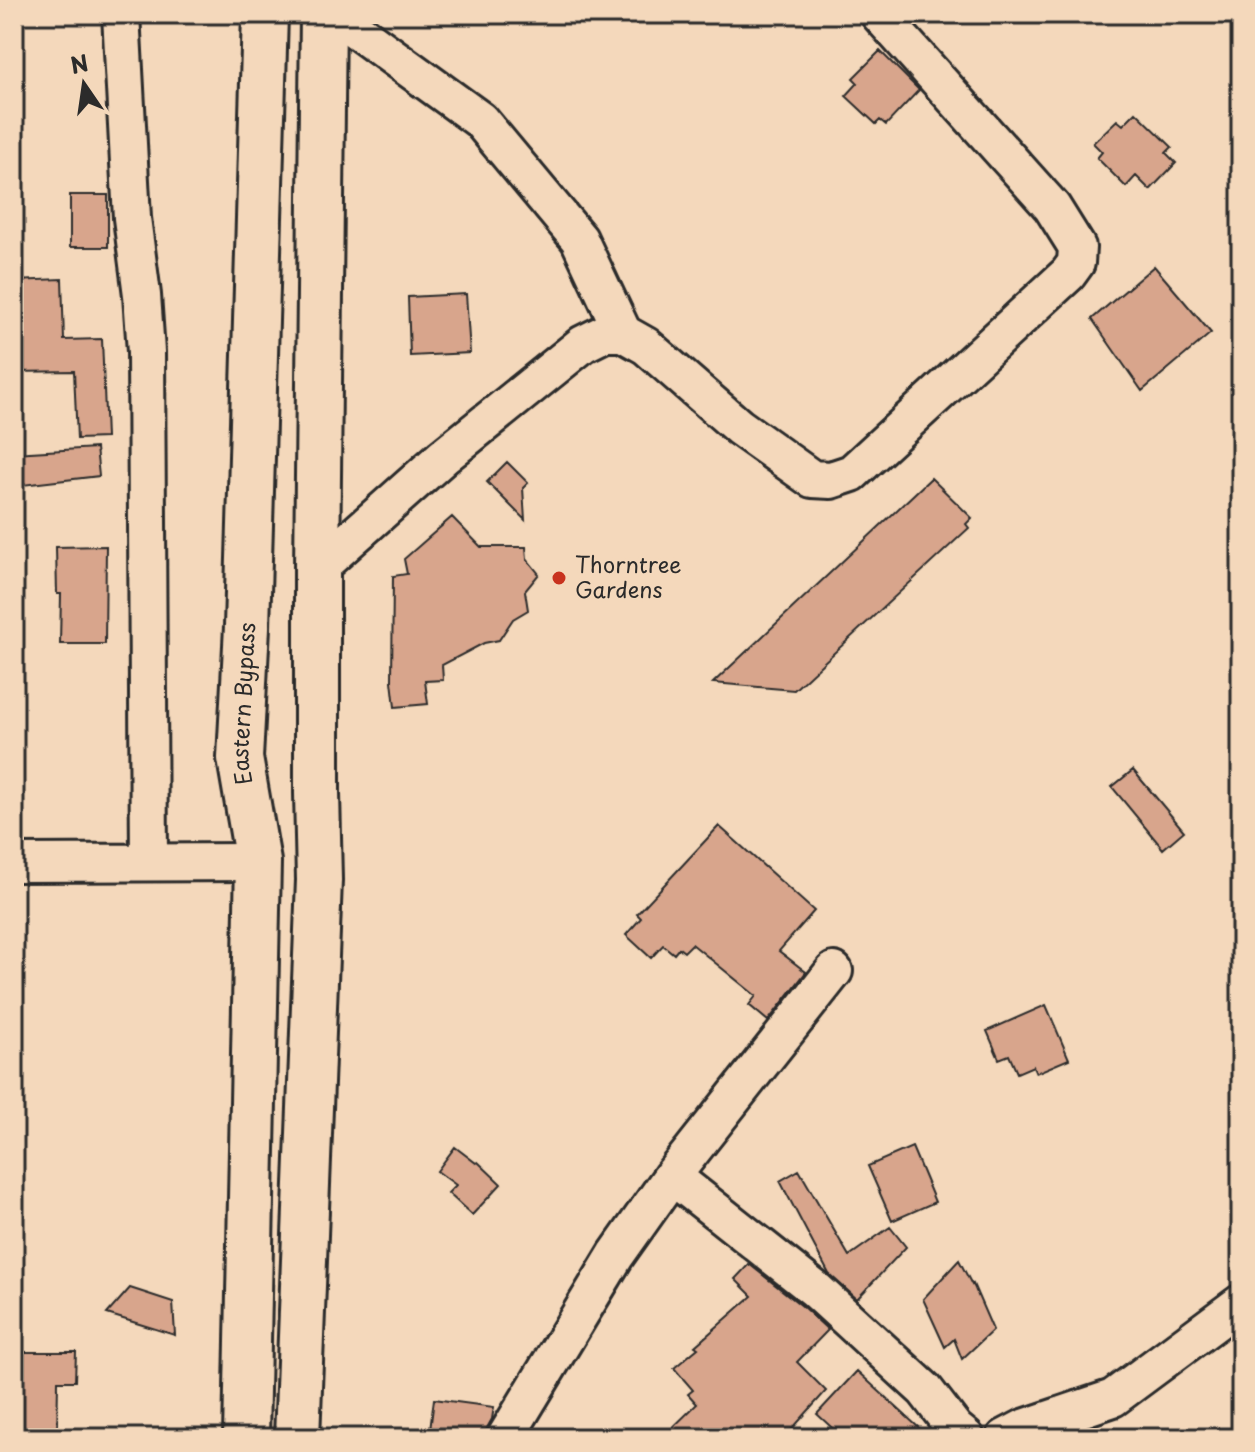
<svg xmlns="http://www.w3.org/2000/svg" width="1255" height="1452" font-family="'Playpen Sans',sans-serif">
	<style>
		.building { fill: #d8a58c; stroke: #2b2b2b; stroke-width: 2 }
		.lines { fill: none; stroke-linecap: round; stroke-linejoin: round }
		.minor-casing { stroke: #2b2b2b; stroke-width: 42 }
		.primary-casing { stroke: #2b2b2b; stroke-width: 50 }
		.minor { stroke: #f4d8bb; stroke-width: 36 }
		.primary { stroke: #f4d8bb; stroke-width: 44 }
		.poi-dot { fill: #c8321e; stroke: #f4d8bb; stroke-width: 3 }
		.labels { text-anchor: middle; stroke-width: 7; stroke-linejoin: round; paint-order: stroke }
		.poi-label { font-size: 22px; fill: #2b2b2b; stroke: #f4d8bb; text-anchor: start }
		.street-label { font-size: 22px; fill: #2b2b2b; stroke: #f4d8bb }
	</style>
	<rect width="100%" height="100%" fill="#f4d8bb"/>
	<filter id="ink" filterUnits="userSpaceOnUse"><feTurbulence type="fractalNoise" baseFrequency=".0125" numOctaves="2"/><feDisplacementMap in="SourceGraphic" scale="16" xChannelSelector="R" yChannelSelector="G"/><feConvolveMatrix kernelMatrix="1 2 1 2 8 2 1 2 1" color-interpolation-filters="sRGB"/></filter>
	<g filter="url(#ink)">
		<!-- building -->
		<path class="building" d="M 880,51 L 919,90 L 886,125 L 880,120 L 876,124 L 846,96 L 858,83 L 853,78 Z
			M 1136,112 L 1172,147 L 1166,153 L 1176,163 L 1150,190 L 1136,176 L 1126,187 L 1097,158 L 1102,152 L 1093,143 L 1117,120 L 1123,125 Z
			M 70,195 L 108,195 L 108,247 L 70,247 Z
			M 1154,266 L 1211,333 L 1142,391 L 1092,319 Z
			M 62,279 L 64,340 L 102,339 L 106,438 L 77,439 L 74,371 L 14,372 L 14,281 Z
			M 466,294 L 470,353 L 410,356 L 408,297 Z
			M 96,448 L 99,476 L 14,486 L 14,453 Z
			M 507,462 L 528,483 L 523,488 L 525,520 L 487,482 Z
			M 931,478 L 972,518 L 966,524 L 969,528 L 794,690 L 713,683 Z
			M 452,517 L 481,547 L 526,547 L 527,559 L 539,574 L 525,591 L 528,610 L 513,619 L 499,640 L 484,643 L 442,665 L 443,680 L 425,681 L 428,704 L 395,707 L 392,681 L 393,576 L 407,574 L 404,559 Z
			M 106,546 L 105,644 L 60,644 L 61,594 L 57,594 L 56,547 Z
			M 1133,770 L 1184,831 L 1163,849 L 1112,787 Z
			M 719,826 L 814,911 L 779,951 L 806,972 L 768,1021 L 749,1005 L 756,996 L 692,944 L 684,952 L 679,948 L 674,954 L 663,945 L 651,958 L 626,935 L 641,918 L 637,914 Z
			M 1046,1005 L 1069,1059 L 1036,1073 L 1033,1066 L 1017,1073 L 1009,1055 L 999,1059 L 987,1031 Z
			M 455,1147 L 476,1163 L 478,1162 L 501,1184 L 472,1215 L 448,1193 L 456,1185 L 437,1171 Z
			M 912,1147 L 935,1202 L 892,1221 L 868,1166 Z
			M 799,1170 L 849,1256 L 890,1227 L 906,1247 L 857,1299 L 829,1274 L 780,1181 Z
			M 959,1260 L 972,1285 L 973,1284 L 993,1330 L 962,1359 L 954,1339 L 945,1347 L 923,1299 Z
			M 749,1264 L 802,1306 L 828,1330 L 797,1362 L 826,1391 L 784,1438 L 662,1438 L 697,1404 L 688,1394 L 693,1390 L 674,1368 L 698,1348 L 695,1346 L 752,1296 L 735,1279 Z
			M 130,1288 L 173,1302 L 175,1335 L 107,1314 Z
			M 14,1352 L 76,1352 L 75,1381 L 58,1381 L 57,1438 L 14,1438 Z
			M 857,1371 L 930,1438 L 843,1438 L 817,1414 Z
			M 434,1399 L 494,1407 L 492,1419 L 487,1428 L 484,1438 L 429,1438 Z"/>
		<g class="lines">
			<!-- minor casing -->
			<g class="minor-casing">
				<path id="minor" d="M 121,14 L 132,218 L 142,295 L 146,352 L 149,862
					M 334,14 L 480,120 L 579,239 L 623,333
					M 317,569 L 443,457 L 583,344 L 605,333 L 623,333 L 646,346 L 739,427 L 812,479 L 831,480 L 852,473 L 1068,274 L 1076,263 L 1077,247 L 1052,207 L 879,14
					M 14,863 L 258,862
					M 672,1176 L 816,1290 L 925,1390 L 955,1429 L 966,1438
					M 505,1438 L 616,1255 L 672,1176 L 834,971
					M 1005,1438 L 1024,1428 L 1113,1398 L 1241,1303"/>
			</g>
			<!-- primary casing -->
			<g class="primary-casing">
				<g id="primary">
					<path id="s1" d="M 246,1438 L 258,862 L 240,758 L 247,627 L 265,14"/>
					<path d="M 297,1438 L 319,880 L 317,793 L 317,569 L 323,14"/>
				</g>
			</g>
			<!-- minor -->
			<use href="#minor" class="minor"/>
			<!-- primary -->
			<use href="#primary" class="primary"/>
		</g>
	</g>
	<!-- markers -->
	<circle class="poi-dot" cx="559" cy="578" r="8"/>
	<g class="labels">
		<!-- poi labels -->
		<g class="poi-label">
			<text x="575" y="573">Thorntree<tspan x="575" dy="25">Gardens</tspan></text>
		</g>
		<!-- street labels -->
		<g class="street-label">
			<text dy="8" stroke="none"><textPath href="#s1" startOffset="736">Eastern Bypass</textPath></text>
		</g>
	</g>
	<!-- margin -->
	<rect width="1255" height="1452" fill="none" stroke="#f4d8bb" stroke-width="48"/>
	<rect x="24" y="24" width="1207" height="1404" fill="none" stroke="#2b2b2b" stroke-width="3" filter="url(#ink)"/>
	<!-- north arrow -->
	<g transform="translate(84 84) rotate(347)" stroke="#f4d8bb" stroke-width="6" paint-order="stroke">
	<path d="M0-6L14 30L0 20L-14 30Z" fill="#2b2b2b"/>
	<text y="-12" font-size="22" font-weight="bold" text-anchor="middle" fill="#2b2b2b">N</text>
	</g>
</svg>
